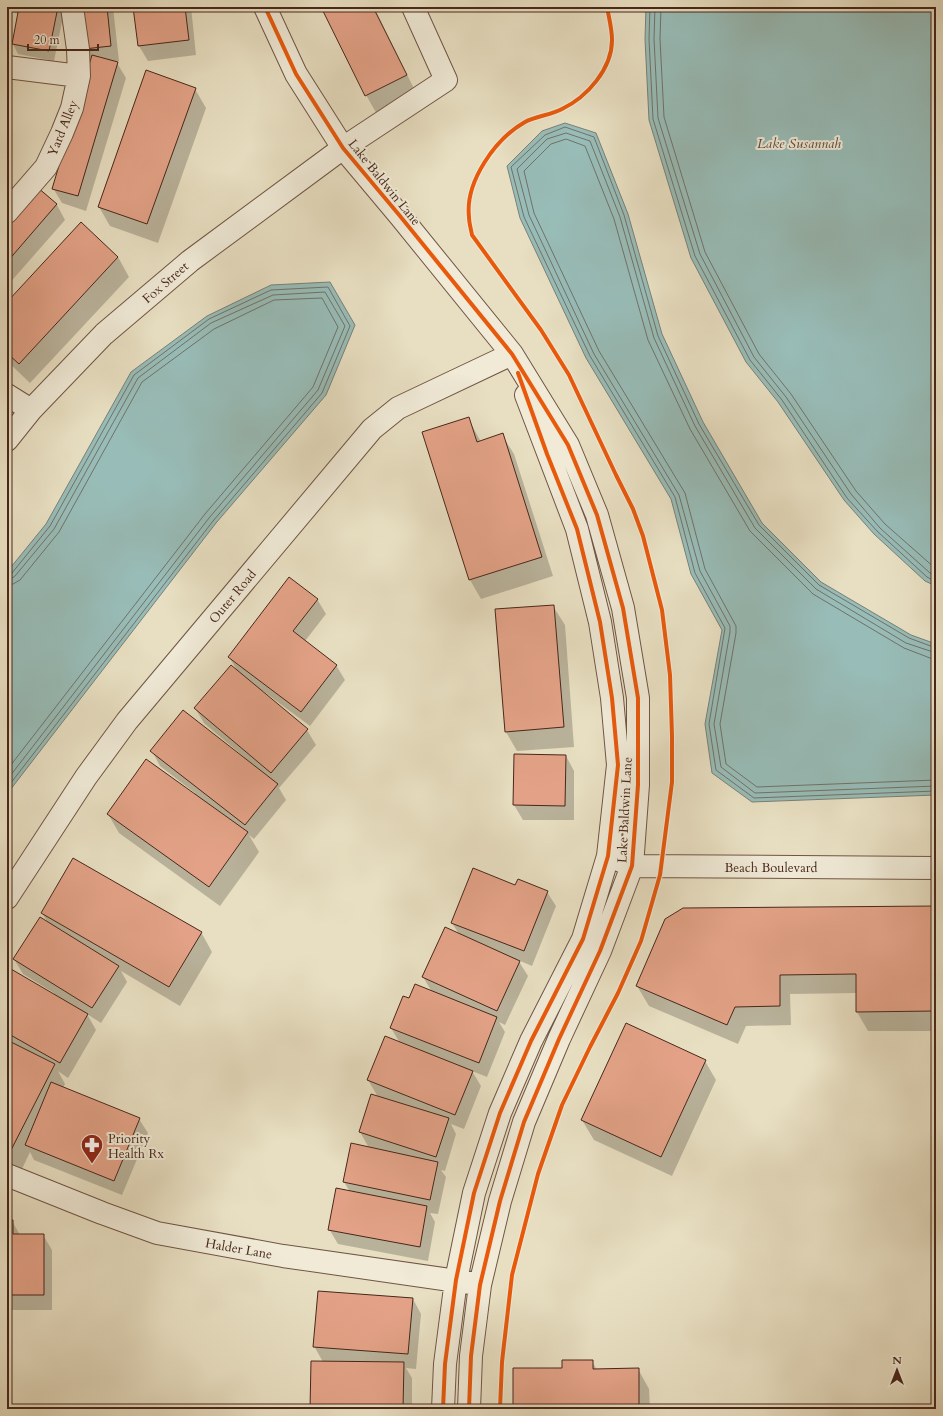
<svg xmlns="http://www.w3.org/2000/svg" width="943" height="1416" font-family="Cardo,serif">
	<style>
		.water { fill: #98bcb7; stroke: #788078 }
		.shadow { fill: #0003 }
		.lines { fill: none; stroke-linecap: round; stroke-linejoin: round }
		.shore { stroke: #707268; stroke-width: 1 }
		.building { fill: #e3a287; stroke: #48271a }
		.minor-casing { stroke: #705544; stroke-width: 24 }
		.minor { stroke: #f0ead7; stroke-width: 22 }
		.cycleway-casing { stroke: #f0ead7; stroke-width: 6 }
		.cycleway { stroke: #e8590c; stroke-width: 4 }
		.labels { text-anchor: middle; stroke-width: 4; stroke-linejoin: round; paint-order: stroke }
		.street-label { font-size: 13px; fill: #48271a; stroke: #f0ead7 }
		.poi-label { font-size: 13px; fill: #48271a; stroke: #f0ead7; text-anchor: start }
		.water-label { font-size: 14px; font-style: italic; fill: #5c4c41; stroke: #f0ead7 }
	</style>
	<rect width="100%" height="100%" fill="#e8dfc2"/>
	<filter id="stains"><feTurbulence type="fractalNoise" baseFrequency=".005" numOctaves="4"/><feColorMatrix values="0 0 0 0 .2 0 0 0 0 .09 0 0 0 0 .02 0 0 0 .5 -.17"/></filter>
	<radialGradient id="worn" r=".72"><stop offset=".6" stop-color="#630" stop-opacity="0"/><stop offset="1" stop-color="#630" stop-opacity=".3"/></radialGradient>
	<!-- water -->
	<path class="water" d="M 646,7 L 936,7 L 936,586 L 925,581 L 874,534 L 844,500 L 778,402 L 746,362 L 691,258 L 649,120 L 645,39 Z
		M 565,123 L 596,133 L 628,214 L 662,334 L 703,422 L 762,523 L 821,582 L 911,635 L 936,644 L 936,795 L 752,802 L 712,773 L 705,724 L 722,630 L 691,574 L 671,499 L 586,358 L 520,218 L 507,166 L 542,131 Z
		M 330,282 L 355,325 L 326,395 L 216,523 L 7,794 L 7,572 L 46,524 L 131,372 L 207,316 L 271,285 Z"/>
	<!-- shadow -->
	<path class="shadow" d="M 7,7 L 65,7 L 54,61 L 18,54 L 13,44 L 19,14 L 7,11 Z
		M 80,7 L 113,7 L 119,61 L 112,62 L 117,63 L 126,78 L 86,211 L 62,203 L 53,188 L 92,60 L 85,49 Z
		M 134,7 L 191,7 L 196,55 L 148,61 L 139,46 Z
		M 322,7 L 374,7 L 421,103 L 382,123 L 366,95 Z
		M 195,89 L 206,108 L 158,243 L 110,226 L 99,207 Z
		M 37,188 L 57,205 L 65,220 L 7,286 L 7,223 Z
		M 118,257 L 129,277 L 30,383 L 7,361 L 7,303 Z
		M 468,418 L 481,442 L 502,435 L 514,454 L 553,576 L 481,599 L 470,580 Z
		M 317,599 L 326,614 L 305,641 L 336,665 L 345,680 L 310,726 L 263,691 L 262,692 L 307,730 L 316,745 L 279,788 L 286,800 L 254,839 L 249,835 L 259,852 L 220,906 L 119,833 L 108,814 L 194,795 L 195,793 L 160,766 L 152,751 L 243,758 L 244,757 L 204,723 L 195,708 L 238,672 L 229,657 Z
		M 553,606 L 565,625 L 574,747 L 517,751 L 506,732 Z
		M 566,756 L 574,771 L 574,820 L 523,820 L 514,805 Z
		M 516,886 L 547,892 L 556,906 L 532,966 L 518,960 L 528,976 L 505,1025 L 499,1022 L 505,1032 L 487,1077 L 472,1071 L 481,1086 L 464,1129 L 451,1124 L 456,1134 L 445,1171 L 441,1170 L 446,1177 L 438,1214 L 430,1213 L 435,1222 L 428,1261 L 338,1244 L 329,1229 L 350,1192 L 344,1182 L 369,1148 L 360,1132 L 372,1095 L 378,1097 L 368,1080 L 400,1043 L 391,1028 L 410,999 L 432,992 L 423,977 L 459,934 L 452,923 Z
		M 936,907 L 936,1031 L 868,1031 L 857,1012 L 857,993 L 790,994 L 791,1025 L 746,1026 L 738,1044 L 649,1006 L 637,986 Z
		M 42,913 L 201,932 L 212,952 L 180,1006 L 121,971 L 127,982 L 101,1023 L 87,1014 L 96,1030 L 68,1078 L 58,1071 L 65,1084 L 63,1088 L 139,1119 L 148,1133 L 122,1195 L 34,1160 L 30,1152 L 21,1171 L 7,1164 L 7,978 L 53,995 L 54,993 L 23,974 L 14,959 L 48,923 Z
		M 705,1061 L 716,1080 L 672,1176 L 594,1140 L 582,1120 Z
		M 7,1221 L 12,1221 L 20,1235 L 43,1235 L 52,1250 L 52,1310 L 7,1310 Z
		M 413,1299 L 421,1314 L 416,1369 L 406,1368 L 412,1378 L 412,1409 L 311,1409 L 323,1362 L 314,1346 Z
		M 592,1361 L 597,1370 L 638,1369 L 649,1389 L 650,1409 L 514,1409 L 563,1369 Z"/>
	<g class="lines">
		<!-- shore -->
		<path class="shore" d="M 650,7 L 649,39 L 653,119 L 695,256 L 750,360 L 782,400 L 847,498 L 877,531 L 927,577 L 936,582
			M 655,7 L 654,39 L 658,118 L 700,254 L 754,357 L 786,397 L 851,494 L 880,528 L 930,573 L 936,576
			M 661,7 L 660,39 L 664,117 L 705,252 L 759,354 L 791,394 L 856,491 L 885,524 L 936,569
			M 7,574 L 12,573 L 50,526 L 134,375 L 209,319 L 271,290 L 328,287 L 350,326 L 322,393 L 213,521 L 7,788
			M 7,579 L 11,579 L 15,576 L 54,529 L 138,378 L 211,323 L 273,295 L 325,292 L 345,326 L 318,390 L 209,518 L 7,780
			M 7,585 L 13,584 L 20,580 L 59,532 L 142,382 L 214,329 L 274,300 L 322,298 L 338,327 L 313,387 L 205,514 L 7,770
			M 936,648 L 909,638 L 819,585 L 759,525 L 699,424 L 658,336 L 624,215 L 594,137 L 565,127 L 545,135 L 511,167 L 524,217 L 590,356 L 675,497 L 695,573 L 725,628 L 709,724 L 716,770 L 754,798 L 936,791
			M 936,653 L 906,643 L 816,589 L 755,528 L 695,426 L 654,338 L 620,217 L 590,141 L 566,133 L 547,139 L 517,169 L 529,215 L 594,354 L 679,495 L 700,571 L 730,626 L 730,632 L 714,724 L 721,767 L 755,793 L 936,786
			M 936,659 L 930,658 L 904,648 L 813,594 L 750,531 L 690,429 L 648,340 L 614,219 L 585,146 L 566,139 L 551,144 L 524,171 L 534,213 L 599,351 L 685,493 L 705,569 L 736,626 L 736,633 L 720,724 L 726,764 L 757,787 L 936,780"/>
	</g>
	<!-- building -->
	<path class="building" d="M 19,7 L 58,7 L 49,51 L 12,44 Z
		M 79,7 L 107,7 L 111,46 L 84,49 Z
		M 133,7 L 185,7 L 189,40 L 138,46 Z
		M 321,7 L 373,7 L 407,75 L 365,96 Z
		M 92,55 L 118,62 L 78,196 L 52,189 Z
		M 146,70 L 196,88 L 147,224 L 98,207 Z
		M 37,187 L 57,204 L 7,262 L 7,221 Z
		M 81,222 L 118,257 L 19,364 L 7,353 L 7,302 Z
		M 469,417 L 477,442 L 503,433 L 542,557 L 469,580 L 422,432 Z
		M 289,577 L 318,599 L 293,631 L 337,665 L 301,712 L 228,657 Z
		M 554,605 L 564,727 L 505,732 L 495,609 Z
		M 231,665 L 308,729 L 271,773 L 194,708 Z
		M 183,710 L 278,784 L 245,825 L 150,751 Z
		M 514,754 L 566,755 L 565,806 L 513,805 Z
		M 146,759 L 248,832 L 209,887 L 107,814 Z
		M 73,858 L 202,932 L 169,987 L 41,913 Z
		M 473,868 L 515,885 L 518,879 L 548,891 L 524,951 L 451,923 Z
		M 936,906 L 936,1011 L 856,1012 L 856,974 L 780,975 L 780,1006 L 735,1007 L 727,1025 L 636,986 L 665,919 L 683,908 Z
		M 40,917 L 119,966 L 92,1008 L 13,959 Z
		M 445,927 L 520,961 L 497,1011 L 422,977 Z
		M 11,969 L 88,1014 L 60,1063 L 7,1033 L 7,976 Z
		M 415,984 L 497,1017 L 479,1063 L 390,1028 L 403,996 L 409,998 Z
		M 626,1023 L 706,1060 L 661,1157 L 581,1120 Z
		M 385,1036 L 473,1071 L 455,1115 L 367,1080 Z
		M 7,1040 L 55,1064 L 10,1152 L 7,1150 Z
		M 51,1082 L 140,1118 L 114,1181 L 25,1145 Z
		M 371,1094 L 449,1118 L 436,1157 L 359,1132 Z
		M 351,1143 L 438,1162 L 430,1200 L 343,1182 Z
		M 336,1188 L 427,1206 L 420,1247 L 328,1230 Z
		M 7,1220 L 13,1220 L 13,1234 L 44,1234 L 44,1295 L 7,1295 Z
		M 318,1291 L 413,1298 L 408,1354 L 313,1347 Z
		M 562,1360 L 593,1360 L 593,1369 L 639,1368 L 639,1409 L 513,1409 L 513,1368 L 562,1368 Z
		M 311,1361 L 404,1362 L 403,1409 L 310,1409 Z"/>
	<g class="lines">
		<!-- minor casing -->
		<g class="minor-casing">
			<path id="minor" d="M 265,7 L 296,74 L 343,148 L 400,216 L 512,354 L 568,445 L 597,515 L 623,608 L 638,698 L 638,785 L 632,866 L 600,951 L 559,1039 L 524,1122 L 500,1201 L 480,1285 L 471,1356 L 469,1409
				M 7,67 L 79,76
				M 7,212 L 46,167 L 62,133 L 72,108 L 79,76 L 78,49 L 72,7
				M 7,395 L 31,410
				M 7,440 L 31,410 L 104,334 L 190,261 L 343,148 L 446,80 L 413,7
				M 619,860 L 632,866 L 936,868
				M 7,898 L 86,777 L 127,721 L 372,429 L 398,408 L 512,354
				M 7,1175 L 102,1213 L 157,1233 L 283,1256 L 471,1283
				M 443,1409 L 445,1364 L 456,1280 L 474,1193 L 500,1113 L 531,1041 L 583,939 L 608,856 L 618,765 L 612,698 L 600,622 L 577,529 L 526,395"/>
		</g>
		<!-- minor -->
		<use href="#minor" class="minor"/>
		<!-- cycleway casing -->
		<g class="cycleway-casing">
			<path id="cycleway" d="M 265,7 L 296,74 L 343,148 L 400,216 L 512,354 L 568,445 L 597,515 L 623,608 L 638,698 L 638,785 L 632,866 L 600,951 L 559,1039 L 524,1122 L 500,1201 L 480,1285 L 471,1356 L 469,1409
				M 443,1409 L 445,1364 L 456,1280 L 474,1193 L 500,1113 L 531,1041 L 583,939 L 608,856 L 618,765 L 612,698 L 600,622 L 577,529 L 547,454 L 518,373
				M 500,1409 L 502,1362 L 512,1275 L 538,1174 L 562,1105 L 590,1047 L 618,993 L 641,941 L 660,875 L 672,782 L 672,736 L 670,675 L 662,610 L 643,536 L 633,509 L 616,475 L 569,375 L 541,330 L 472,235 C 471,229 469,223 469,217 C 465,182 495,139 525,122 C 536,116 551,115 562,109 C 587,97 612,69 612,40 C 612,29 609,18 607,7"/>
		</g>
		<!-- cycleway -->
		<use href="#cycleway" class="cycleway"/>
	</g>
	<!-- icons -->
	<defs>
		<g id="pharmacy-pin" transform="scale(1.15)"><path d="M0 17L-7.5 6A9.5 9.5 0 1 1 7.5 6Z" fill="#8f2418" stroke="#f0ead7"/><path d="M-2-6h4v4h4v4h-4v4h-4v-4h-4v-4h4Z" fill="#fff"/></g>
	</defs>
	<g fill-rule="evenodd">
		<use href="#pharmacy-pin" x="92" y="1145"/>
	</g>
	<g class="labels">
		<!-- street labels -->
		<g class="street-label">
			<text transform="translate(62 128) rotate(-68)" y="5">Yard Alley</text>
			<text transform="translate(385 182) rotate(51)" y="5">Lake Baldwin Lane</text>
			<text transform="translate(165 282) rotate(-41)" y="5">Fox Street</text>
			<text transform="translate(232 596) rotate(-50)" y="5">Outer Road</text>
			<text transform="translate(624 810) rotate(-87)" y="5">Lake Baldwin Lane</text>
			<text x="771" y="872">Beach Boulevard</text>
			<text transform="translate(239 1248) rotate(10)" y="5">Halder Lane</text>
		</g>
		<!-- poi labels -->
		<g class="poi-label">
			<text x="108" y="1143">Priority<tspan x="108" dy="15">Health Rx</tspan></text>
		</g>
		<!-- water labels -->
		<g class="water-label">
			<text x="799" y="148">Lake Susannah</text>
		</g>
	</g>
	<!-- margin -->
	<rect width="943" height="1416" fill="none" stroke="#e8dfc2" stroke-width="24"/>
	<rect x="8" y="8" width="927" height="1400" fill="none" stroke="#48271a" stroke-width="2"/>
	<rect x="12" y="12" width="919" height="1392" fill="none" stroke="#48271a"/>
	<!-- north arrow -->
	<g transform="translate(897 1370)" stroke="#f0ead7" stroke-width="3" paint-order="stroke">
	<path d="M0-3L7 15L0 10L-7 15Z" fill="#48271a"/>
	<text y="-6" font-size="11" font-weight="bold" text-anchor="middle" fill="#48271a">N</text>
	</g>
	<!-- scale -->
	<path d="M28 44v6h70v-6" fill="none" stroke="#48271a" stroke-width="2"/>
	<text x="34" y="44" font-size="12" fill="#48271a" stroke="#f0ead7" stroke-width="3" paint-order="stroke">20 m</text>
	<rect width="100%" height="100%" filter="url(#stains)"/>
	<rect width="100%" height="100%" fill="url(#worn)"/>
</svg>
